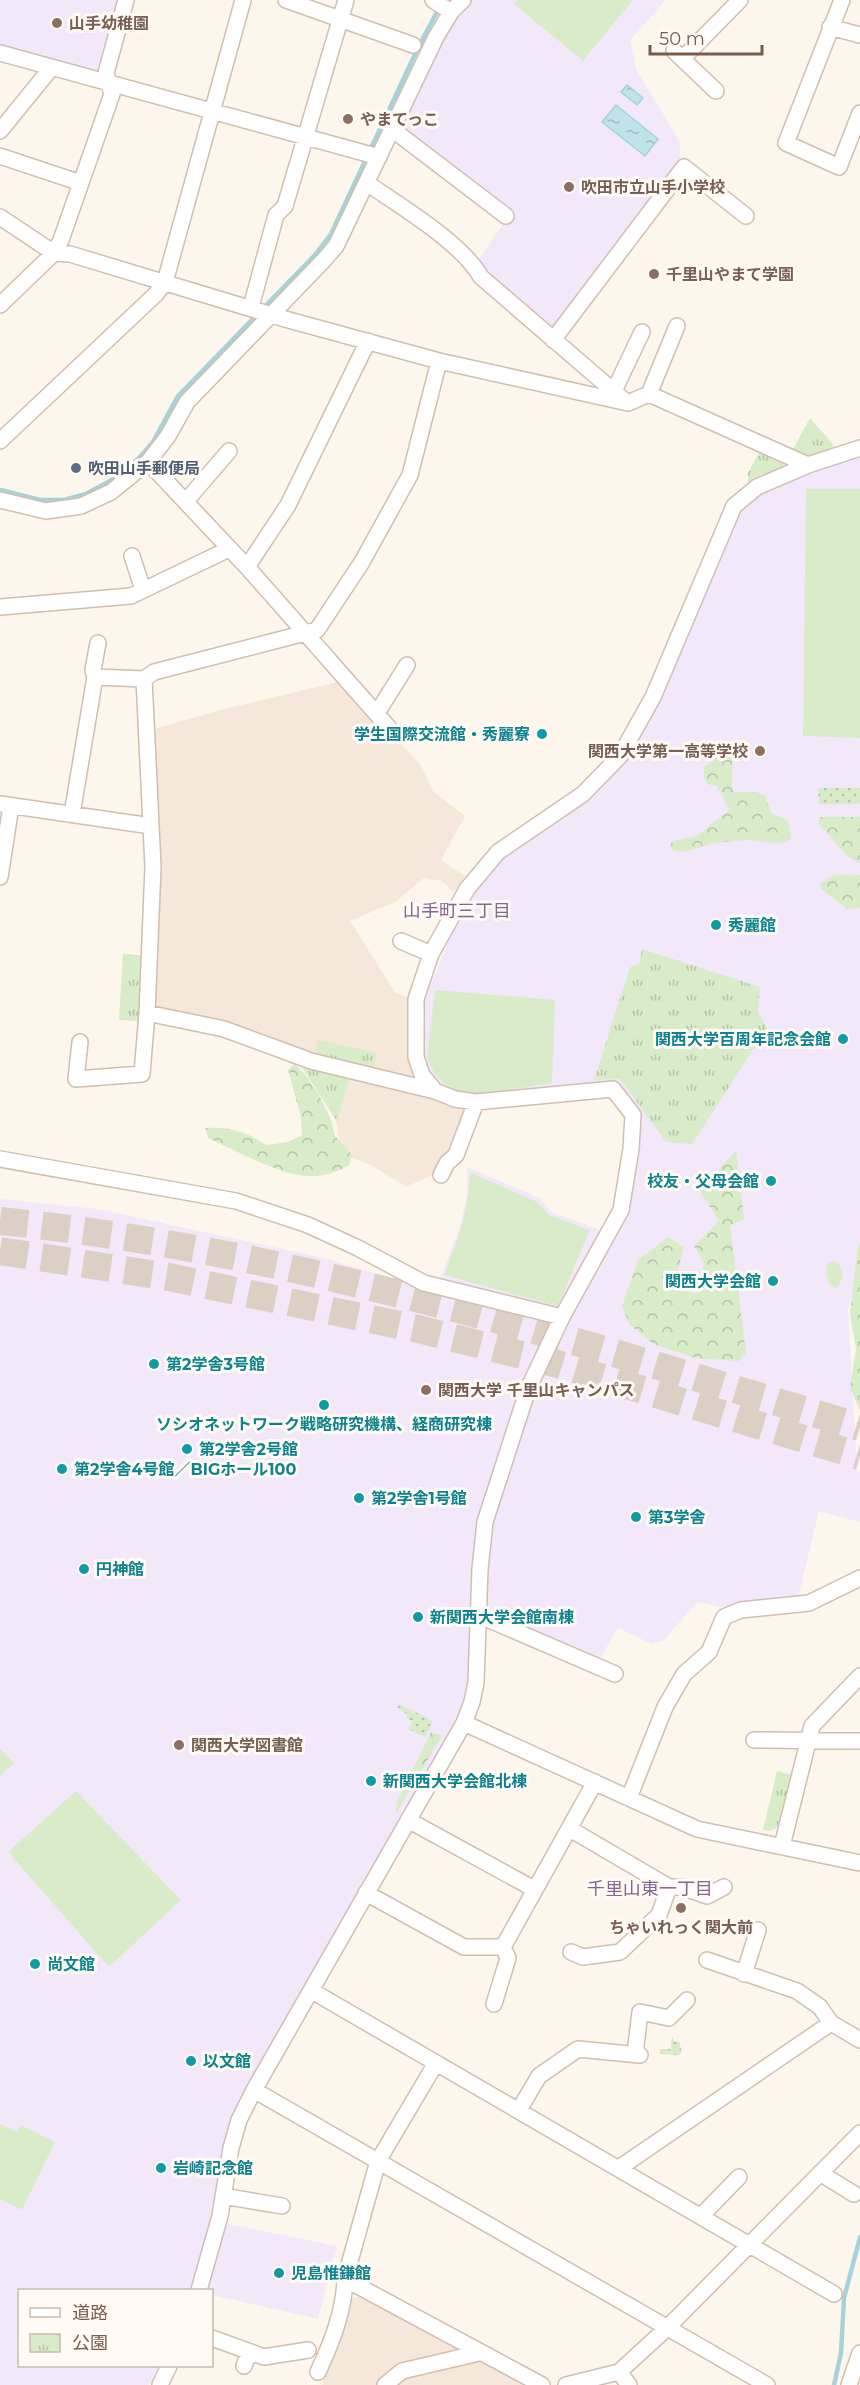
<svg xmlns="http://www.w3.org/2000/svg" width="860" height="2385" font-family="Montserrat,'Noto Sans JP',sans-serif">
	<style>
		.residential { fill: #f5e8da }
		.education { fill: #f3e8fa }
		.grass { fill: #d8ecc9 }
		.forest { fill: url(#forest-crowns) }
		.park { fill: url(#park-tufts) }
		.garden { fill: url(#garden-dots) }
		.water { fill: url(#water-ripples); stroke: #a5d3da; stroke-width: 1.5 }
		.lines { fill: none; stroke-linecap: round; stroke-linejoin: round }
		.stream { stroke: #a5d3da; stroke-width: 4.5 }
		.motorway-tunnel { stroke: #dcd0c4; stroke-width: 28; stroke-dasharray: 28 14; stroke-linecap: butt }
		.minor-casing { stroke: #d1beb0; stroke-width: 18 }
		.minor { stroke: #fff; stroke-width: 15 }
		.education-dot { fill: #8d6e63; stroke: #fffaf3; stroke-width: 2 }
		.service-dot { fill: #5c6f8a; stroke: #fffaf3; stroke-width: 2 }
		.culture-dot { fill: #0f9aa8; stroke: #fffaf3; stroke-width: 2 }
		.labels { text-anchor: middle; stroke-width: 6; stroke-linejoin: round; paint-order: stroke }
		.education-label { font-size: 16px; font-weight: bold; fill: #785e54; stroke: #fffaf3; text-anchor: start }
		.service-label { font-size: 16px; font-weight: bold; fill: #4e5e75; stroke: #fffaf3; text-anchor: start }
		.culture-label { font-size: 16px; font-weight: bold; fill: #0d838f; stroke: #fffaf3; text-anchor: start }
		.neighbourhood-label { font-size: 18px; fill: #846695; stroke: #fffaf3 }
	</style>
	<defs>
		<pattern id="forest-crowns" width="20" height="18" patternUnits="userSpaceOnUse" patternTransform="scale(1.5)"><rect width="20" height="18" fill="#d8ecc9"/><path d="M2 6a3 3 0 1 1 6 0M12 15a3 3 0 1 1 6 0" fill="none" stroke="#b4c2a5"/></pattern>
		<pattern id="park-tufts" width="24" height="20" patternUnits="userSpaceOnUse" patternTransform="scale(1.5)"><rect width="24" height="20" fill="#d8ecc9"/><path d="M3 7l-1-3M5 7V3M7 7l1-3M15 17l-1-3M17 17v-4M19 17l1-3" fill="none" stroke="#b4c2a5"/></pattern>
		<pattern id="garden-dots" width="8" height="8" patternUnits="userSpaceOnUse" patternTransform="scale(1.5)"><rect width="8" height="8" fill="#d8ecc9"/><path d="M2 2h.1M6 6h.1" fill="none" stroke="#b4c2a5" stroke-width="1.8" stroke-linecap="round"/></pattern>
		<pattern id="water-ripples" width="26" height="14" patternUnits="userSpaceOnUse" patternTransform="scale(1.5)"><rect width="26" height="14" fill="#bfe3e8"/><path d="M2 4q2-2 4 0t4 0M15 11q2-2 4 0t4 0" fill="none" stroke="#a0bbbe"/></pattern>
	</defs>
	<rect width="100%" height="100%" fill="#fdf6ec"/>
	<!-- residential -->
	<path class="residential" d="M 342,681 L 357,699 L 420,764 L 434,792 L 465,816 L 441,860 L 465,876 L 454,892 L 442,881 L 424,878 L 395,902 L 350,921 L 395,992 L 408,998 L 409,1056 L 414,1074 L 410,1076 L 314,1055 L 225,1022 L 176,1010 L 158,1009 L 153,1002 L 154,729 L 224,709 Z
		M 302,1067 L 436,1098 L 465,1107 L 465,1117 L 439,1172 L 406,1187 L 371,1165 L 342,1154 L 336,1121 Z
		M 361,2296 L 458,2347 L 459,2352 L 379,2385 L 322,2385 L 348,2300 Z
		M 480,2359 L 528,2385 L 393,2385 L 404,2376 Z"/>
	<!-- education -->
	<path class="education" d="M 0,0 L 121,0 L 101,71 L 96,73 L 0,46 Z
		M 470,0 L 666,0 L 630,40 L 637,71 L 679,140 L 681,161 L 553,331 L 488,272 L 478,260 L 512,212 L 399,129 L 446,35 Z
		M 860,455 L 860,1249 L 858,1275 L 848,1309 L 857,1471 L 860,1472 L 860,1522 L 819,1511 L 798,1598 L 720,1607 L 697,1602 L 664,1640 L 652,1644 L 618,1628 L 599,1660 L 471,1606 L 469,1685 L 450,1736 L 232,2118 L 224,2146 L 212,2219 L 189,2290 L 20,2290 L 20,2366 L 159,2366 L 151,2382 L 148,2385 L 0,2385 L 0,1199 L 98,1209 L 324,1258 L 435,1291 L 460,1227 L 467,1194 L 467,1167 L 540,1198 L 551,1212 L 615,1235 L 628,1211 L 641,1116 L 618,1084 L 478,1098 L 449,1091 L 432,1077 L 423,1058 L 423,1004 L 453,930 L 480,883 L 505,858 L 587,799 L 659,700 L 742,509 L 761,492 L 810,471 Z
		M 224,2223 L 337,2246 L 318,2319 L 212,2295 L 212,2290 L 208,2290 Z"/>
	<!-- grass -->
	<path class="grass" d="M 517,0 L 633,0 L 583,61 L 514,4 Z
		M 806,489 L 860,489 L 860,738 L 803,736 Z
		M 435,990 L 555,1000 L 552,1083 L 478,1095 L 451,1089 L 435,1075 L 427,1058 Z
		M 470,1172 L 537,1202 L 549,1215 L 590,1230 L 558,1306 L 444,1275 C 458,1239 469,1211 470,1172 Z
		M 834,1260 C 844,1268 846,1278 836,1288 L 829,1284 L 826,1273 L 827,1265 Z
		M 0,1749 L 14,1763 L 0,1776 Z
		M 76,1791 L 181,1900 L 109,1967 L 8,1852 Z
		M 0,2124 L 17,2132 L 21,2125 L 55,2142 L 22,2210 L 0,2199 Z"/>
	<!-- forest -->
	<path class="forest" d="M 725,751 L 731,752 L 732,756 L 732,790 L 735,792 L 756,792 L 765,795 L 771,813 L 788,821 L 791,838 C 780,848 760,839 746,840 C 732,841 717,842 704,846 C 692,850 685,854 672,850 L 670,846 L 672,841 L 697,836 L 729,810 L 717,786 C 705,786 703,778 704,767 Z
		M 819,817 L 860,817 L 860,863 C 841,856 833,836 818,823 Z
		M 835,874 L 860,875 L 860,908 L 847,909 L 821,889 L 820,884 Z
		M 294,1064 L 304,1073 L 319,1095 L 331,1120 L 335,1136 L 352,1155 L 349,1165 C 338,1172 323,1177 309,1176 C 282,1176 234,1150 208,1138 L 205,1128 C 231,1127 244,1131 267,1145 L 288,1142 L 302,1135 L 301,1117 L 288,1070 Z
		M 736,1150 L 744,1219 L 730,1226 L 746,1353 L 739,1361 L 695,1358 L 653,1344 L 629,1324 L 622,1306 L 638,1260 L 668,1237 L 684,1247 L 678,1270 L 668,1280 L 674,1289 L 697,1294 L 704,1263 L 694,1246 L 719,1221 L 700,1191 Z
		M 860,1241 L 860,1411 L 850,1388 L 856,1349 L 850,1314 L 857,1252 Z
		M 431,1732 L 442,1736 L 397,1812 L 395,1811 L 398,1804 L 396,1803 Z"/>
	<!-- park -->
	<path class="park" d="M 810,418 L 833,444 L 832,450 L 810,456 L 793,449 Z
		M 760,451 L 784,462 L 782,469 L 748,484 L 748,473 Z
		M 642,949 L 760,987 L 758,1012 L 767,1028 L 692,1144 L 666,1142 L 620,1079 L 594,1080 L 630,967 L 639,964 Z
		M 123,954 L 145,956 L 142,1012 L 138,1021 L 119,1020 Z
		M 319,1040 L 377,1053 L 373,1067 L 315,1055 Z
		M 302,1067 L 349,1079 L 337,1121 Z
		M 777,1771 L 792,1775 L 779,1827 L 769,1831 L 763,1830 Z"/>
	<!-- garden -->
	<path class="garden" d="M 818,788 L 860,788 L 860,804 L 819,804 Z
		M 399,1704 L 433,1721 L 425,1737 L 408,1729 L 412,1721 L 406,1718 L 408,1715 L 397,1707 Z
		M 672,2036 L 675,2042 L 679,2041 L 682,2053 L 678,2055 L 660,2054 L 660,2049 L 671,2049 Z"/>
	<!-- water -->
	<path class="water" d="M 627,85 L 643,98 L 637,105 L 621,92 Z
		M 616,105 L 658,139 L 645,156 L 602,122 Z"/>
	<g class="lines">
		<!-- stream -->
		<path class="stream" d="M 0,490 L 40,500 L 64,500 L 86,494 L 119,476 L 141,456 L 153,442 L 178,396 L 315,255 L 331,234 L 417,50 L 440,6
			M 834,2385 L 841,2353 L 844,2298 L 860,2237"/>
		<!-- motorway-tunnel -->
		<path class="motorway-tunnel" d="M 0,1221 C 295,1250 578,1342 860,1427
			M 0,1251 L 169,1277 L 418,1329 L 561,1365 L 860,1456"/>
		<!-- minor casing -->
		<g class="minor-casing">
			<path id="minor" d="M 286,0 L 413,45
				M 433,0 L 451,12
				M 842,0 L 786,143 L 839,167 L 860,113
				M 830,27 L 860,35
				M 674,51 L 716,91
				M 0,53 L 379,157
				M 683,58 L 740,0
				M 392,129 L 506,216
				M 0,131 L 52,67
				M 0,156 L 81,183
				M 367,183 C 401,207 461,242 481,277 L 625,401
				M 0,217 L 54,253 L 61,240 L 112,94 L 106,73 L 126,0
				M 0,305 L 54,253 L 70,254 L 285,319 L 439,361 L 628,403 L 649,394 L 808,465
				M 251,307 L 276,215 L 285,206 L 346,0
				M 553,340 L 684,167 L 746,216
				M 614,391 L 642,332
				M 649,394 L 677,326
				M 0,441 L 156,294 L 165,282 L 243,0
				M 148,462 L 247,567 L 389,728
				M 0,500 L 46,511 L 81,506 L 111,492 L 148,462 L 168,436 L 187,402 L 324,260 L 336,246 L 436,37 L 451,12 L 463,0
				M 186,501 L 229,451
				M 132,556 L 143,590
				M 247,567 L 288,505 L 368,341
				M 0,607 L 131,596 L 229,549
				M 95,677 L 93,670 L 98,643
				M 377,713 L 407,665
				M 0,804 L 151,826
				M 72,814 L 95,677 L 144,679 L 154,672 L 317,630 L 362,562 L 410,475 L 439,361
				M 0,877 L 11,806
				M 401,941 L 431,954
				M 147,1013 L 224,1029 L 311,1061 L 435,1091
				M 80,1042 L 76,1079 L 142,1074 L 147,1013 L 153,867 L 144,679
				M 0,1159 L 236,1201 L 308,1225 L 358,1248 L 424,1283 L 562,1317
				M 441,1175 L 447,1163 L 456,1155 L 476,1102
				M 478,1615 L 615,1674
				M 464,1723 L 697,1829 L 860,1863
				M 754,1740 L 860,1741
				M 629,1798 L 665,1707 L 684,1674 L 709,1652 L 724,1617 L 741,1610 L 809,1603 L 860,1578
				M 408,1820 L 534,1889
				M 570,1829 L 669,1887 L 659,1915 L 620,1952 L 583,1957 L 571,1952
				M 782,1846 L 812,1726 L 860,1676
				M 669,1887 L 681,1887 L 707,1896 L 724,1887
				M 366,1893 L 464,1947 L 503,1947 L 595,1782
				M 707,1960 L 797,1991 L 820,2007 L 831,2023
				M 744,1974 L 758,1930
				M 312,1991 L 834,2294
				M 494,2004 L 508,1958 L 503,1947
				M 635,2054 L 640,2012 L 669,2018 L 687,2000
				M 436,2063 L 378,2161 L 345,2279 L 542,2385
				M 254,2090 L 767,2385
				M 519,2110 L 539,2076 L 578,2049 L 640,2055
				M 619,2168 L 831,2023 L 860,2040
				M 820,2173 L 854,2194
				M 223,2196 L 282,2206
				M 701,2216 L 739,2177
				M 199,2290 L 220,2216 L 231,2148 L 239,2120 L 254,2090 L 464,1723 L 472,1702 L 476,1682 L 480,1569 L 485,1522 L 528,1389 L 562,1317 L 621,1210 L 631,1149 L 633,1115 L 613,1089 L 476,1102 L 455,1099 L 435,1091 L 422,1075 L 416,1057 L 416,999 L 431,954 L 467,889 L 498,852 L 583,794 L 620,756 L 653,697 L 734,506 L 757,487 L 808,465 L 860,448
				M 212,2338 L 264,2357 L 308,2350
				M 244,2366 L 249,2352
				M 318,2372 C 332,2342 344,2311 345,2279
				M 619,2372 L 629,2385
				M 160,2385 L 169,2366
				M 385,2385 L 402,2371 L 479,2353
				M 566,2385 L 619,2372 L 667,2328 L 860,2133
				M 849,2385 L 860,2353"/>
		</g>
		<!-- minor -->
		<use href="#minor" class="minor"/>
	</g>
	<!-- markers -->
	<g class="education-dot">
		<circle cx="57" cy="23" r="6"/>
		<circle cx="348" cy="119" r="6"/>
		<circle cx="569" cy="187" r="6"/>
		<circle cx="654" cy="274" r="6"/>
		<circle cx="760" cy="751" r="6"/>
		<circle cx="426" cy="1390" r="6"/>
		<circle cx="179" cy="1745" r="6"/>
		<circle cx="681" cy="1908" r="6"/>
	</g>
	<circle class="service-dot" cx="76" cy="468" r="6"/>
	<g class="culture-dot">
		<circle cx="542" cy="734" r="6"/>
		<circle cx="716" cy="925" r="6"/>
		<circle cx="843" cy="1039" r="6"/>
		<circle cx="771" cy="1181" r="6"/>
		<circle cx="773" cy="1281" r="6"/>
		<circle cx="154" cy="1364" r="6"/>
		<circle cx="324" cy="1405" r="6"/>
		<circle cx="187" cy="1449" r="6"/>
		<circle cx="62" cy="1469" r="6"/>
		<circle cx="359" cy="1498" r="6"/>
		<circle cx="636" cy="1517" r="6"/>
		<circle cx="84" cy="1569" r="6"/>
		<circle cx="418" cy="1617" r="6"/>
		<circle cx="371" cy="1781" r="6"/>
		<circle cx="35" cy="1964" r="6"/>
		<circle cx="191" cy="2061" r="6"/>
		<circle cx="161" cy="2168" r="6"/>
		<circle cx="279" cy="2273" r="6"/>
	</g>
	<g class="labels">
		<!-- education labels -->
		<g class="education-label">
			<text x="69" y="29">山手幼稚園</text>
			<text x="360" y="125">やまてっこ</text>
			<text x="581" y="193">吹田市立山手小学校</text>
			<text x="666" y="280">千里山やまて学園</text>
			<text x="748" y="757" text-anchor="end">関西大学第一高等学校</text>
			<text x="438" y="1396">関西大学 千里山キャンパス</text>
			<text x="191" y="1751">関西大学図書館</text>
			<text x="681" y="1933" text-anchor="middle">ちゃいれっく関大前</text>
		</g>
		<!-- service labels -->
		<g class="service-label">
			<text x="88" y="474">吹田山手郵便局</text>
		</g>
		<!-- culture labels -->
		<g class="culture-label">
			<text x="530" y="740" text-anchor="end">学生国際交流館・秀麗寮</text>
			<text x="728" y="931">秀麗館</text>
			<text x="831" y="1045" text-anchor="end">関西大学百周年記念会館</text>
			<text x="759" y="1187" text-anchor="end">校友・父母会館</text>
			<text x="761" y="1287" text-anchor="end">関西大学会館</text>
			<text x="166" y="1370">第2学舎3号館</text>
			<text x="324" y="1430" text-anchor="middle">ソシオネットワーク戦略研究機構、経商研究棟</text>
			<text x="199" y="1455">第2学舎2号館</text>
			<text x="74" y="1475">第2学舎4号館／BIGホール100</text>
			<text x="371" y="1504">第2学舎1号館</text>
			<text x="648" y="1523">第3学舎</text>
			<text x="96" y="1575">円神館</text>
			<text x="430" y="1623">新関西大学会館南棟</text>
			<text x="383" y="1787">新関西大学会館北棟</text>
			<text x="47" y="1970">尚文館</text>
			<text x="203" y="2067">以文館</text>
			<text x="173" y="2174">岩崎記念館</text>
			<text x="291" y="2279">児島惟鎌館</text>
		</g>
		<!-- neighbourhood labels -->
		<g class="neighbourhood-label">
			<text x="457" y="917">山手町三丁目</text>
			<text x="650" y="1895">千里山東一丁目</text>
		</g>
	</g>
	<!-- legend -->
	<rect x="18" y="2289" width="195" height="78" fill="#fffaf3" stroke="#cabbb1" stroke-width="1.5"/>
	<rect x="30" y="2308" width="30" height="9" fill="#ffffff" stroke="#cabbb1" stroke-width="1.5"/>
	<text x="72" y="2319" font-size="18" fill="#7a5c4d">道路</text>
	<rect x="30" y="2334" width="30" height="18" fill="url(#park-tufts)" stroke="#cabbb1" stroke-width="1.5"/>
	<text x="72" y="2349" font-size="18" fill="#7a5c4d">公園</text>
	<!-- scale -->
	<path d="M650 45v9h112v-9" fill="none" stroke="#7a5c4d" stroke-width="3"/>
	<text x="659" y="45" font-size="18" fill="#7a5c4d" stroke="#fffaf3" stroke-width="4.5" paint-order="stroke">50 m</text>
</svg>
